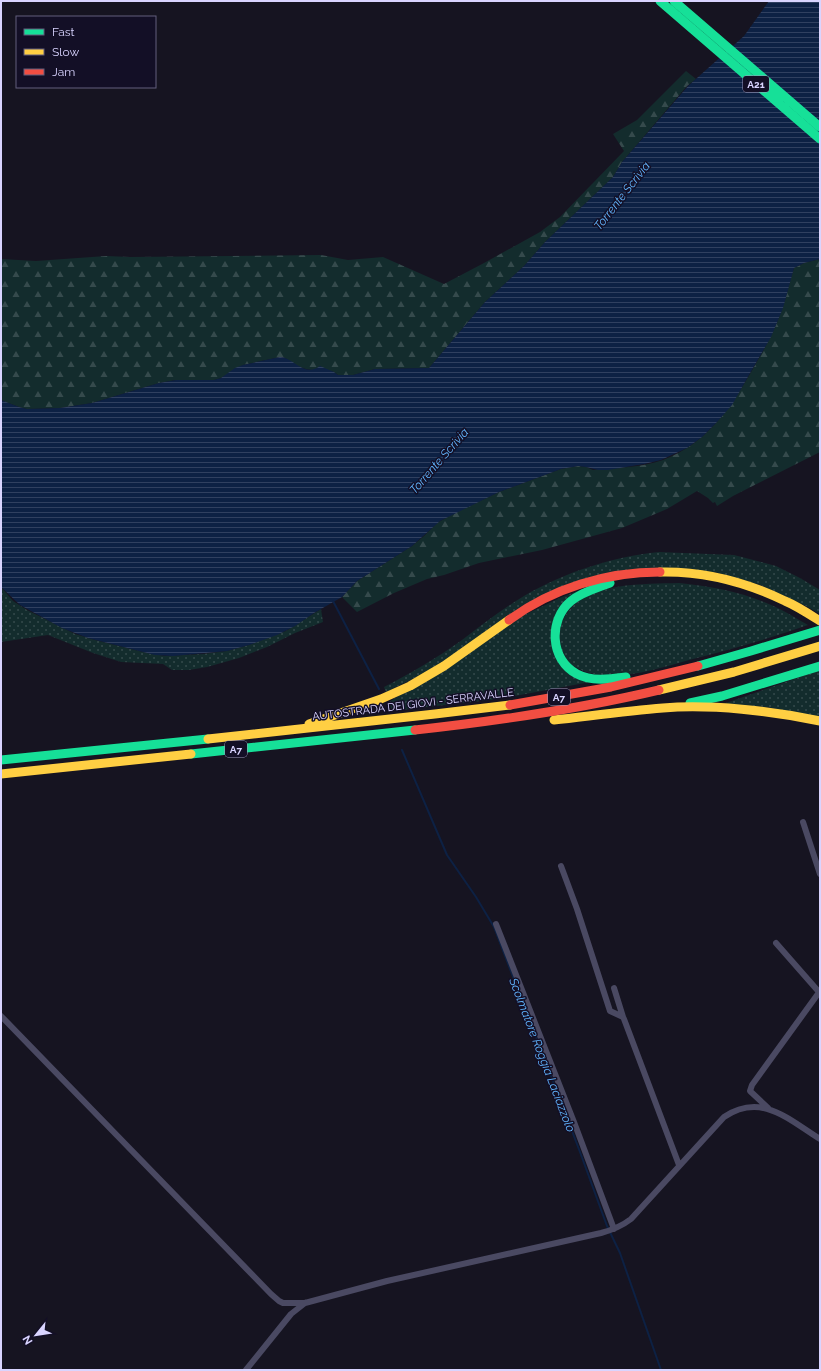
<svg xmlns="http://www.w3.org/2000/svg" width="821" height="1371" font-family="Raleway,sans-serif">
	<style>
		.green { fill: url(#green-dots) }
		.forest { fill: url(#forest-firs) }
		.water { fill: url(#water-rules) }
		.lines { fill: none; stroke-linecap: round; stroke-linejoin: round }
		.stream { stroke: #0d2144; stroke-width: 2 }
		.street { stroke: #4a4962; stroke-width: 6 }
		.fast { stroke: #16e098; stroke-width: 9 }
		.slow { stroke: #ffcf43; stroke-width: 9 }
		.jam { stroke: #f24e42; stroke-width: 9 }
		.labels { text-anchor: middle; stroke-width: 3; stroke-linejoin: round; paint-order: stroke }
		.shield { fill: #130f26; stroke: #9e99be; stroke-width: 1 }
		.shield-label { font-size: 10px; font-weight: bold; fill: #d9d4ff }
		.street-label { font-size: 11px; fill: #d9d4ff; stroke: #130f26 }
		.water-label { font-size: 12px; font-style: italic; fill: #62b6ff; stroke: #130f26 }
	</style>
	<defs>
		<pattern id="green-dots" width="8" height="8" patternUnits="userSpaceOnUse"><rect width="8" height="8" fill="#132c2d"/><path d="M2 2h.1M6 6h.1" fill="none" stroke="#354a4c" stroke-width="1.8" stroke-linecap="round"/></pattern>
		<pattern id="forest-firs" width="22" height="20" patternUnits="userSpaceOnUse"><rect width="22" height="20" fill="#132c2d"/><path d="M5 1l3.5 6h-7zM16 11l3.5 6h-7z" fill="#354a4c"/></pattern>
		<pattern id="water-rules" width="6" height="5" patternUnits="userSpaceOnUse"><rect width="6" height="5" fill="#0d2144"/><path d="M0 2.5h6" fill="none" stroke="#304060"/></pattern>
	</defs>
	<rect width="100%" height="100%" fill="#161421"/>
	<!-- green -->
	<path class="green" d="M 659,552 L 734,555 L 776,566 L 800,578 L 820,590 L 820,614 L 806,606 L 761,585 L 715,572 L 581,581 L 435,668 L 386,692 L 384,687 C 411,673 437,658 462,640 C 482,625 502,609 524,596 C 565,572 612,557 659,552 Z
		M 679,583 C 709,586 737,591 764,602 C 780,608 794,617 808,625 C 769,639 729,650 689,660 C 661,668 623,680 594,674 C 578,671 566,663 561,647 C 557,631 558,627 567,613 C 588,582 645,584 679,583 Z
		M 1,587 L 13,601 L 27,610 L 75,634 L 95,640 L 147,653 L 165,656 L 203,654 L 227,651 L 249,645 L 286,631 L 321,609 L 323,622 L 295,633 L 267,647 L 239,658 L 207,667 L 189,670 L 172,670 L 163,664 L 121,662 L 93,653 L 48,635 L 1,642 Z
		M 588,587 L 573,596 L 551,643 L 590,682 L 498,699 L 392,711 L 389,702 L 520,617 L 562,597 Z
		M 820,670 L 820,717 L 767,707 L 723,704 Z"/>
	<!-- forest -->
	<path class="forest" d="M 686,71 L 696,79 L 687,86 L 622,162 L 613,177 L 545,242 L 524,266 L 485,302 L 429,368 L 375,369 L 353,375 L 338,375 C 329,367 317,372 306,369 C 303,368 300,367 297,366 C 290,362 287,357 280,357 L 243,365 L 221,378 L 214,380 L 176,380 L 159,383 L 92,403 L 60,408 L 27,409 L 19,407 L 1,400 L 1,259 L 36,261 L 106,256 L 130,257 L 321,255 L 348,260 L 383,257 L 444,284 L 484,263 L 540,232 L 560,217 L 624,151 L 613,134 L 637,120 Z
		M 820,259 L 820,452 L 733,496 L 717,506 L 715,502 L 713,503 L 708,498 L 697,491 L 667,509 L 622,528 L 542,550 L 479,563 L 444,575 L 427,579 L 394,593 L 357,612 L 342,597 L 357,581 L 412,546 L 424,536 L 437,523 L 453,514 L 499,492 L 561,469 L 578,466 L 586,467 L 593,470 C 616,467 641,468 663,460 C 708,443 731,407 754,367 C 765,348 775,330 782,309 C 787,296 789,282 794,268 L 804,263 Z"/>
	<!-- water -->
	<path class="water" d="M 769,1 L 820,1 L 820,259 L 804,263 L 794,268 L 783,308 L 771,337 L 745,382 L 732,405 L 717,422 L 702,437 L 687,448 L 661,460 L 644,464 L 608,470 L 598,470 L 586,467 L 578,466 L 561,469 L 499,492 L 440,521 L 412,546 L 357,581 L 342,597 L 314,613 L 295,626 L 277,635 L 249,645 L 227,651 L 173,656 L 155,655 L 88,638 L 62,628 L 20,605 L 1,587 L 1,400 L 19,407 L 27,409 L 60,408 L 92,403 L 159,383 L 176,380 L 214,380 L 221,378 L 235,368 L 243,365 L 280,357 C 293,357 304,378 320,366 L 334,372 L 338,375 L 353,375 L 375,369 L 429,368 L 485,302 L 524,266 L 545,242 L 613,177 L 622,162 L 688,86 L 744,36 Z"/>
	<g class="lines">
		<!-- stream -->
		<path class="stream" d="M 333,601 L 379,689
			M 402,750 L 447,855 L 476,897 L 494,927 L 580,1152 L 607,1226 L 620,1253 L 661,1370"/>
		<!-- street -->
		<path class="street" d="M 803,822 L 820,874
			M 561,866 L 577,909 L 610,1011 L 623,1017 L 624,1019 L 679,1165
			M 496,924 L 574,1122 L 614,1229
			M 776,943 L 819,992
			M 614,988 L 623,1017
			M 1,1016 L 271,1294 L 279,1301 L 283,1303 L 305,1303 L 387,1281 L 601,1233 C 612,1230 622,1226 631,1219 L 724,1117 C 761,1092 788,1119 820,1139
			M 768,1108 L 750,1091 L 752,1085 L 820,991
			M 246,1370 L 291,1314 L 305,1303"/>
		<!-- fast -->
		<path class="fast" d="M 660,1 L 820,139
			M 674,1 L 820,127
			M 610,583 C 597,588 582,592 571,601 C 548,620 550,660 577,674 C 592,682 611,679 626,677
			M 698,666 L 751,651 L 820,630
			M 690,703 L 722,696 L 820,666
			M 191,754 L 415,730
			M 1,760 L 208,739"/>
		<!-- slow -->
		<path class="slow" d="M 660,572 C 704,571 746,582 785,601 C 797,606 809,614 820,621
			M 659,690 L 734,672 L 820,646
			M 554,720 C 590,716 627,711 663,708 C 711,704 773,711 820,721
			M 309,724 L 381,699 L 410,686 L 444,666 L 509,620
			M 208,739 L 435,714 L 510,705
			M 1,774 L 191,754"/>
		<!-- jam -->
		<path class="jam" d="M 509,620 C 553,588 606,572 660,572
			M 510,705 L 611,687 L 698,666
			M 415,730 C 497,721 579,709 659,690"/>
	</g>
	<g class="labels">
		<!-- shield labels -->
		<g class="shield">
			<rect x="743" y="76" width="26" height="16" rx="3"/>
			<rect x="548" y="689" width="22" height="16" rx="3"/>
			<rect x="225" y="741" width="22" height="16" rx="3"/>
		</g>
		<g class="shield-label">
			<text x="756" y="88">A21</text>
			<text x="559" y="701">A7</text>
			<text x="236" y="753">A7</text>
		</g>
		<!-- street labels -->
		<g class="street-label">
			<text transform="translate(413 704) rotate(-7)" y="4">AUTOSTRADA DEI GIOVI - SERRAVALLE</text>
		</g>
		<!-- water labels -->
		<g class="water-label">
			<text transform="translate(622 196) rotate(-52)" y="4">Torrente Scrivia</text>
			<text transform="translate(439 461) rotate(-49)" y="4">Torrente Scrivia</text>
			<text transform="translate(542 1055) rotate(69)" y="4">Scolmatore Roggia Laciazzolo</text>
		</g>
	</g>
	<!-- border -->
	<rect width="821" height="1371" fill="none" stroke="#d9d4ff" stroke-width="4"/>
	<!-- legend -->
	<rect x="16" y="16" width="140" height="72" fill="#130f26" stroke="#625e7d"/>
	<rect x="24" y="29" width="20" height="6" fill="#16e098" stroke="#625e7d"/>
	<text x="52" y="36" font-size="12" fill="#d9d4ff">Fast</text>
	<rect x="24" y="49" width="20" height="6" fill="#ffcf43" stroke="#625e7d"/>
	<text x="52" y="56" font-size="12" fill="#d9d4ff">Slow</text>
	<rect x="24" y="69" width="20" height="6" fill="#f24e42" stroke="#625e7d"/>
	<text x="52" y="76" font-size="12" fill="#d9d4ff">Jam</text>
	<!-- north arrow -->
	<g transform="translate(36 1335) rotate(240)" stroke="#130f26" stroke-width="3" paint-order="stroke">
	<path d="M0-3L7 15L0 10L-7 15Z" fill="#d9d4ff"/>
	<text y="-6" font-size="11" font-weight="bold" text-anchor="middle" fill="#d9d4ff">N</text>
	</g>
</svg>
